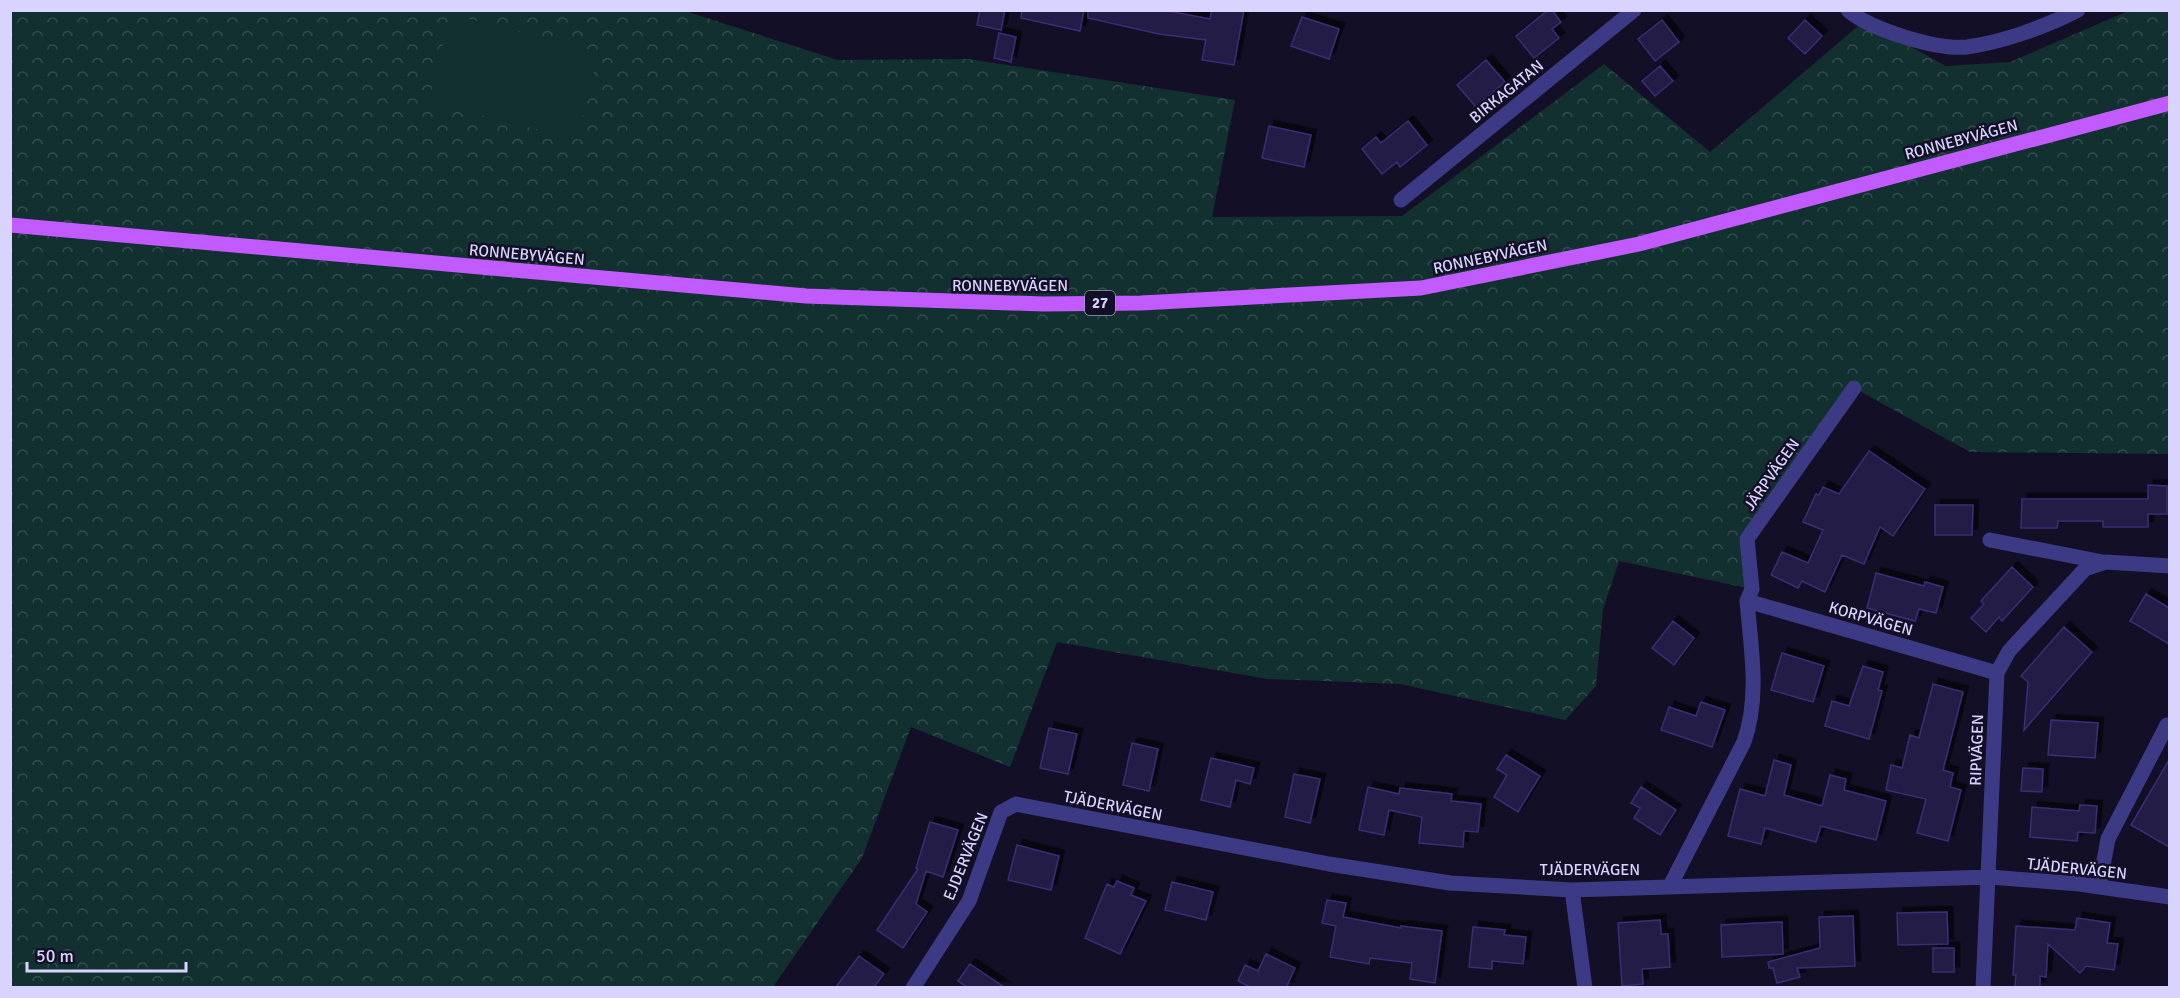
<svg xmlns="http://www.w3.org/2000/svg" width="2180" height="998" font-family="Signika,sans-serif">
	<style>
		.forest { fill: url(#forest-crowns) }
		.park { fill: #12302f }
		.building { fill: #241b47; stroke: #3b2d73; stroke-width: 1.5; filter: url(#shadow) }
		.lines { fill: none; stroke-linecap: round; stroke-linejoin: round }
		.minor { stroke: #3d3a85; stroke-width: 15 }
		.major { stroke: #c25bff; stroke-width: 15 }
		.labels { text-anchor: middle; stroke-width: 5; stroke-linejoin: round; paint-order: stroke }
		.shield { fill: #130f26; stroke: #9e99be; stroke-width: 1.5 }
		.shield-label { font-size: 15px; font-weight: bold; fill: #d9d4ff }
		.street-label { font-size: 16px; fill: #d9d4ff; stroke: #130f26 }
	</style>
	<defs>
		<pattern id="forest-crowns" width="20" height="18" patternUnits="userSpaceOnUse" patternTransform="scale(1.5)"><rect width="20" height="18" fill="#12302f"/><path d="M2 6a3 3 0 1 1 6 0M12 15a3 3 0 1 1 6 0" fill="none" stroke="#344d4e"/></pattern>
		<filter id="shadow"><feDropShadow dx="5.5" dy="-5.5" stdDeviation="0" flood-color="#0009"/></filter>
	</defs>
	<rect width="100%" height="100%" fill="#130f26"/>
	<!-- forest -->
	<path class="forest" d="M 10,11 L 685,11 L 838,60 L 968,59 L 1235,100 L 1212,217 L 1402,216 L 1604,64 L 1710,152 L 1864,21 L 1946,66 L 2010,62 L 2128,11 L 2169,11 L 2169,454 L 1970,452 L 1854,388 L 1747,539 L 1752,589 L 1619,561 L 1603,609 L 1596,686 L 1565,720 L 1400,684 L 1267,679 L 1057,642 L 1010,767 L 911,727 L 862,858 L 773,987 L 11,987 Z"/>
	<!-- park -->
	<path class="park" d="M 450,14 L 599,52 L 576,139 L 429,102 Z"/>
	<!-- building -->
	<path class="building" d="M 980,10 L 1005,10 L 1001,30 L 977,25 Z
		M 1022,10 L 1084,10 L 1080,31 L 1021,18 Z
		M 1088,10 L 1163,10 L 1210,19 L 1212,10 L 1244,10 L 1234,65 L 1202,60 L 1206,40 L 1159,34 L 1088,18 Z
		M 1548,10 L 1552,10 L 1561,22 L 1552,29 L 1559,38 L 1534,58 L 1516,36 Z
		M 1302,17 L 1339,29 L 1329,59 L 1291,46 Z
		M 1662,20 L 1679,42 L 1655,61 L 1638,39 Z
		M 1805,20 L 1822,36 L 1805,54 L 1788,38 Z
		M 999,33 L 1016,37 L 1011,62 L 994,58 Z
		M 1486,60 L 1505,82 L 1476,107 L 1457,85 Z
		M 1660,66 L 1673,81 L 1655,96 L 1642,81 Z
		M 1408,121 L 1427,145 L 1400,167 L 1397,162 L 1382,174 L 1362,149 L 1376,137 L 1381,143 Z
		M 1269,126 L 1311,135 L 1304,167 L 1262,158 Z
		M 1869,451 L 1925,489 L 1893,536 L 1880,527 L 1864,564 L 1842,555 L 1825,592 L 1802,581 L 1798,588 L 1771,575 L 1782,552 L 1808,563 L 1823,530 L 1803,522 L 1816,494 L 1819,495 L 1823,487 L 1839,494 Z
		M 2148,485 L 2167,486 L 2167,514 L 2148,514 L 2148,527 L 2103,527 L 2103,521 L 2058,521 L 2057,528 L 2021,528 L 2022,499 L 2148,499 Z
		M 1935,505 L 1973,505 L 1972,535 L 1935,535 Z
		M 2012,567 L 2033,587 L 2002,621 L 1999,617 L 1986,632 L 1971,618 L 1984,604 L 1981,601 Z
		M 1876,573 L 1924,586 L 1925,582 L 1943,587 L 1936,613 L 1919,609 L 1915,621 L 1867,608 Z
		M 2146,594 L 2169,608 L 2169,644 L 2130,621 Z
		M 1673,621 L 1694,638 L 1674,665 L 1652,648 Z
		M 2064,627 L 2092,652 L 2024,730 L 2028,682 L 2021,676 Z
		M 1782,653 L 1824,666 L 1813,702 L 1771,690 Z
		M 1863,666 L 1883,672 L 1878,690 L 1882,691 L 1869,739 L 1825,726 L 1832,701 L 1849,706 Z
		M 1933,684 L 1963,692 L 1943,770 L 1953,773 L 1950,787 L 1961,790 L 1948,841 L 1917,833 L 1926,799 L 1886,790 L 1891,765 L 1902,768 L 1910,735 L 1919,738 Z
		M 1701,702 L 1725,710 L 1712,747 L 1661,730 L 1669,707 L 1696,716 Z
		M 2051,720 L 2098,723 L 2095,758 L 2048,755 Z
		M 1049,728 L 1077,734 L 1068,774 L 1040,768 Z
		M 1132,743 L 1158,749 L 1149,791 L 1123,785 Z
		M 1506,755 L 1540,776 L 1518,812 L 1494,797 L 1507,775 L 1497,769 Z
		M 1211,758 L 1254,768 L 1250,784 L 1236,780 L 1230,807 L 1201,800 Z
		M 1774,760 L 1791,765 L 1784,795 L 1822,806 L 1830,775 L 1846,779 L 1844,790 L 1886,801 L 1876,840 L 1821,826 L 1816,842 L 1765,828 L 1761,844 L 1728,836 L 1740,789 L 1765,796 Z
		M 2169,760 L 2169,847 L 2131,825 Z
		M 2023,768 L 2043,769 L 2042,792 L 2021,791 Z
		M 1294,774 L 1320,779 L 1310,823 L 1285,817 Z
		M 1368,787 L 1399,794 L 1400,788 L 1452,794 L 1451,801 L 1481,804 L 1478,832 L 1464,831 L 1463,847 L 1419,843 L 1422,817 L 1389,810 L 1384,835 L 1359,830 Z
		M 1641,787 L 1676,810 L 1660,835 L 1634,818 L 1640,808 L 1631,803 Z
		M 2080,805 L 2097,806 L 2095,833 L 2078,832 L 2077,841 L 2030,837 L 2032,807 L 2079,811 Z
		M 930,822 L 958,830 L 943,877 L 926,871 L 916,904 L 927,912 L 903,948 L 877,930 L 918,869 L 916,868 Z
		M 1017,845 L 1059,856 L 1051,890 L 1008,880 Z
		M 1117,881 L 1134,888 L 1131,895 L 1146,901 L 1120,954 L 1085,938 L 1107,884 L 1114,887 Z
		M 1172,882 L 1213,892 L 1206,920 L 1165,910 Z
		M 1327,900 L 1346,903 L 1343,917 L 1401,928 L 1401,926 L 1442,931 L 1435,983 L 1410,979 L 1412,963 L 1370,958 L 1369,964 L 1330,957 L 1336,926 L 1322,923 Z
		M 1947,912 L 1948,944 L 1898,945 L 1897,913 Z
		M 1853,916 L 1855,966 L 1797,968 L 1800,977 L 1777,983 L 1773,968 L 1769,968 L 1768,962 L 1820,948 L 1819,917 Z
		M 2077,918 L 2110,923 L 2107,943 L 2118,944 L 2114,970 L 2086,966 L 2080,973 L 2048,944 L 2046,977 L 2040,976 L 2040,987 L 2015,987 L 2016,975 L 2013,975 L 2016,926 L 2075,930 Z
		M 1660,920 L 1661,934 L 1668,934 L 1670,967 L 1642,969 L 1643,984 L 1622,986 L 1618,923 Z
		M 1782,922 L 1783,954 L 1722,957 L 1721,925 Z
		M 1473,927 L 1505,930 L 1504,935 L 1526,937 L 1523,964 L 1492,961 L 1492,969 L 1469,967 Z
		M 1933,948 L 1954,948 L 1954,972 L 1933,972 Z
		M 1266,954 L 1295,968 L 1287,986 L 1290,987 L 1250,987 L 1238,981 L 1245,965 L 1258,971 Z
		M 859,956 L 884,974 L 874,987 L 836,987 Z
		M 970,964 L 1004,987 L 967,987 L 958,981 Z"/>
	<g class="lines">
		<!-- minor -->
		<path class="minor" d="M 1848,10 C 1871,30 1937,50 1967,47 C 2003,42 2045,27 2078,10
			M 1401,200 L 1634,10
			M 1854,388 L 1747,539 L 1752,589 L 1747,601 L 1997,673
			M 1990,540 L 2103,562
			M 1670,886 L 1744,742 C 1760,696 1751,649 1747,601
			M 2099,887 L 2108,839 L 2167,725 L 2170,726
			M 1572,890 L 1585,988
			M 913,988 L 969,901 L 1001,812 L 1016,804 L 1329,864 L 1450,883 L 1572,890 L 1990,877 L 2079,884 L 2170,897
			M 1983,988 L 1997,673 L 2009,651 L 2085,569 L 2106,562 L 2170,566"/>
		<!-- major -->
		<path class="major" d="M 10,225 L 806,296 L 1043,304 L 1141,303 L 1421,288 L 1639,244 L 2170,103"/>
	</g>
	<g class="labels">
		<!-- shield labels -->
		<rect class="shield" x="1085" y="291" width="30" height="24" rx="4.5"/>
		<g class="shield-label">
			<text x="1100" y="308">27</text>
		</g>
		<!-- street labels -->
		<g class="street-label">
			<text transform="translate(1506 91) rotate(-39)" y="6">BIRKAGATAN</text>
			<text transform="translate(1961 139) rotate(-15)" y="6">RONNEBYVÄGEN</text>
			<text transform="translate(527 254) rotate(5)" y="6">RONNEBYVÄGEN</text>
			<text transform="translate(1490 256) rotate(-12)" y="6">RONNEBYVÄGEN</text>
			<text x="1010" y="291">RONNEBYVÄGEN</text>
			<text transform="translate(1771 474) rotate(-55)" y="6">JÄRPVÄGEN</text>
			<text transform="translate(1871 618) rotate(16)" y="6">KORPVÄGEN</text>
			<text transform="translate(1976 750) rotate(-88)" y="6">RIPVÄGEN</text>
			<text transform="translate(1113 805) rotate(11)" y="6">TJÄDERVÄGEN</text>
			<text transform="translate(965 856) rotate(-68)" y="6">EJDERVÄGEN</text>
			<text transform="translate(2077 868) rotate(6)" y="6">TJÄDERVÄGEN</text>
			<text x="1590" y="875">TJÄDERVÄGEN</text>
		</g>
	</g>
	<!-- border -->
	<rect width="2180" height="998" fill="none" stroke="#d9d4ff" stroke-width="24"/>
	<!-- scale -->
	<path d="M27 962v9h159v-9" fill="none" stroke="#d9d4ff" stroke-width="3"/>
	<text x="36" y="962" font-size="18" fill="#d9d4ff" stroke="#130f26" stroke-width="4.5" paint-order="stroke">50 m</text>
</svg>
